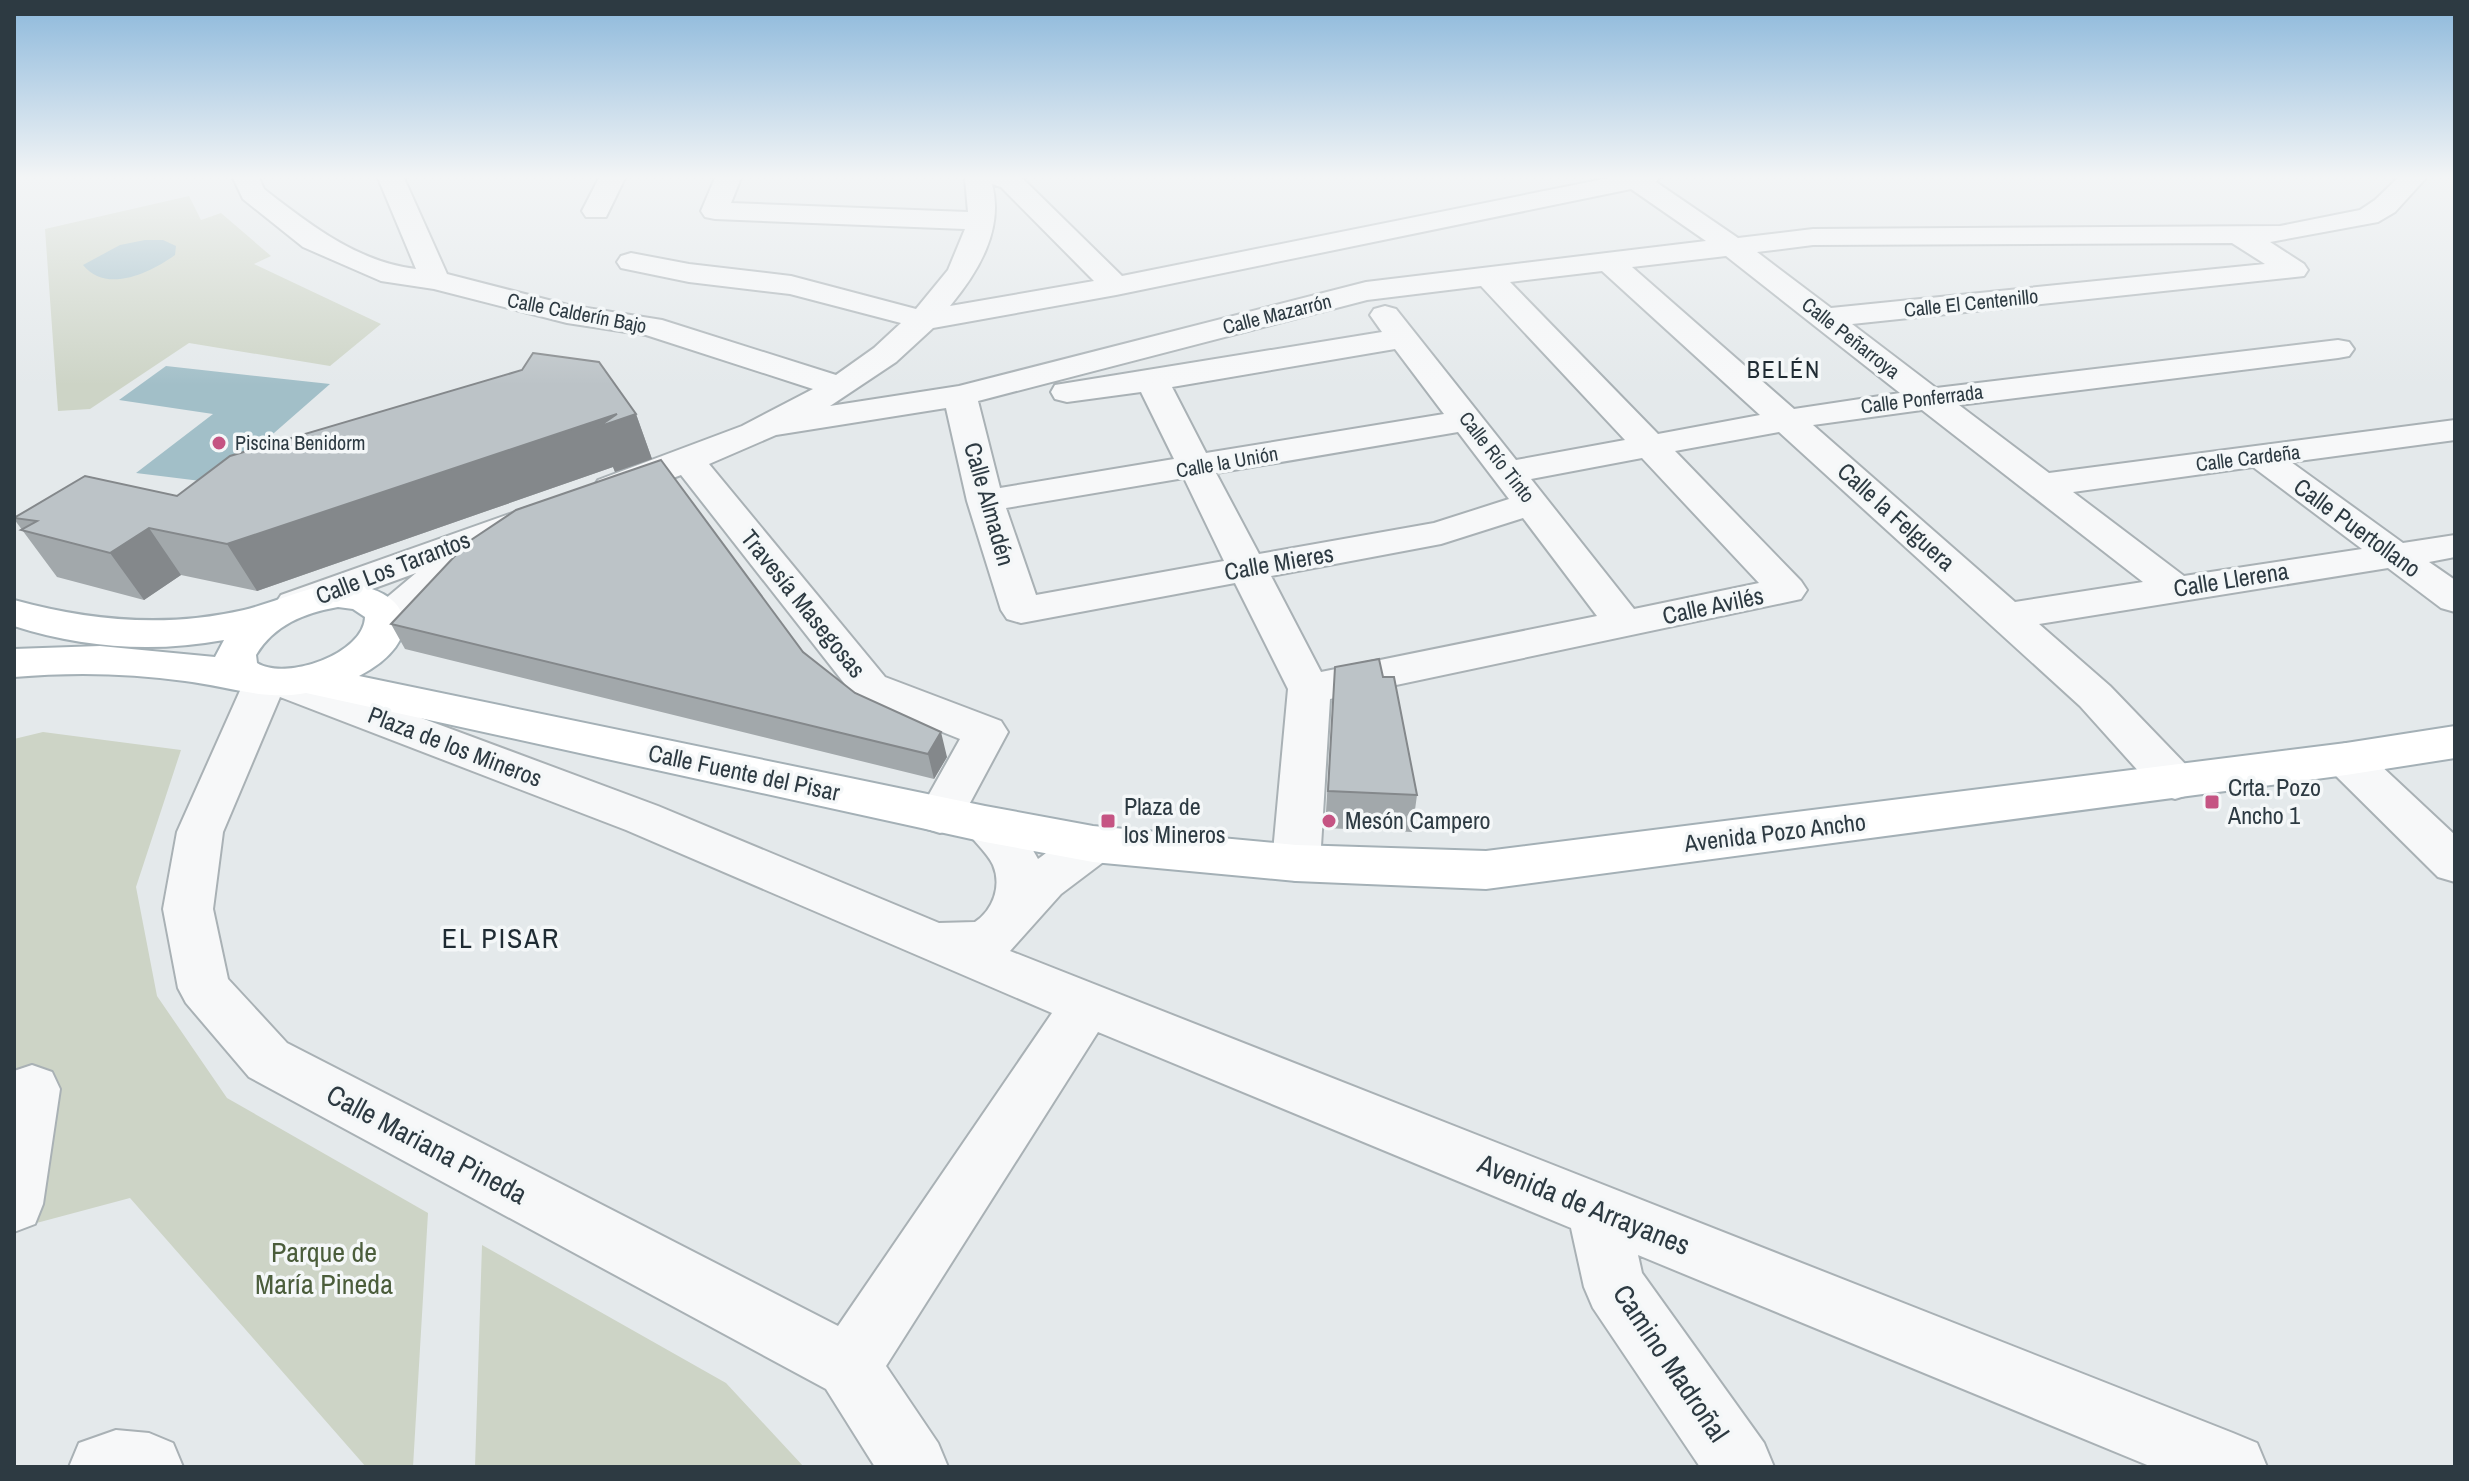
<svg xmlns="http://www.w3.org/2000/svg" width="2469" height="1481" font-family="'Archivo Narrow',sans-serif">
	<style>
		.green { fill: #cdd4c6 }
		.water { fill: #a2bfc8 }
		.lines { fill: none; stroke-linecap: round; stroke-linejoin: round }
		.minor-casing { stroke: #a9b1b5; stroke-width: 4 }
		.major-casing { stroke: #a4b0b6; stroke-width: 4 }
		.minor { fill: #f7f8f9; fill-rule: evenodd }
		.major { fill: #fff; fill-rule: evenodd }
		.wall { fill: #a2a8ab }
		.shaded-wall { fill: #84888b }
		.building { fill: #bcc3c7; stroke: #84888b; stroke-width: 2 }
		.poi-dot { fill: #c55483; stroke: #f4f7f8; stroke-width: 3 }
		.labels { text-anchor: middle; stroke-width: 7; stroke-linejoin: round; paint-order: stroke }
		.far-street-label { font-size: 20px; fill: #2d3a42; stroke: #f4f7f8 }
		.far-poi-label { font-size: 20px; fill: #2d3a42; stroke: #f4f7f8; text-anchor: start }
		.far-quarter-label { font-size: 24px; letter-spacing: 2px; fill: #1f2b33; stroke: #f4f7f8 }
		.street-label { font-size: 24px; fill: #2d3a42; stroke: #f4f7f8 }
		.poi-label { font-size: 24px; fill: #2d3a42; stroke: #f4f7f8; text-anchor: start }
		.quarter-label { font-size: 28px; letter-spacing: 2px; fill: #1f2b33; stroke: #f4f7f8 }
		.near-street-label { font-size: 28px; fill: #2d3a42; stroke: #f4f7f8 }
		.near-park-label { font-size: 28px; fill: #4b5d3b; stroke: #f4f7f8 }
	</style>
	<rect width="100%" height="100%" fill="#e4e9eb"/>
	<!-- green -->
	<path class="green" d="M 189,196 L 201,220 L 221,213 L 271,256 L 254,264 L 381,324 L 330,366 L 189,343 L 90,409 L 58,411 L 45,229 Z
		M 43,732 L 181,750 L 136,887 L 157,996 L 227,1098 L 428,1213 L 413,1467 L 366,1467 L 130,1198 L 14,1229 L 14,739 Z
		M 482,1245 L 726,1383 L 804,1467 L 475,1467 Z"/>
	<!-- water -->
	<path class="water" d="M 145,240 L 163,240 L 176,246 L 175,255 C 150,273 106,294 83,265 L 120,245 Z
		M 166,366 L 330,384 L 217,483 L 136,473 L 213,414 L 119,400 Z"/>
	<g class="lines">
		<!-- minor casing -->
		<g class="minor-casing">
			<path id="minor" d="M 233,178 L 259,178 L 264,189 C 309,224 357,262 416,269 L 378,178 L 404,178 L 447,274 L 568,305 L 662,320 L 836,375 L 874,348 L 901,323 L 790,294 L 689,282 L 621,268 L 617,262 L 621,256 L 631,253 L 689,264 L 791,276 L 916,309 L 948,270 L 965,229 L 715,219 L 705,217 L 701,211 L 715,178 L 741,178 L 731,203 L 968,212 L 965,178 L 1022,178 L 1122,276 L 1609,178 L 1659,178 L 1656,182 L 1738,238 L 1813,229 L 2280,226 L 2360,210 L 2375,200 L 2398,178 L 2426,178 L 2395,212 L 2378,222 L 2270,242 L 2304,264 L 2308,270 L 2304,276 L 1852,324 L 1936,388 L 2338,340 L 2349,342 L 2354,349 L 2349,356 L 2338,358 L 1959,405 L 2049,473 L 2455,420 L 2455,440 L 2291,462 L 2403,543 L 2455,535 L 2455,557 L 2429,562 L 2455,580 L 2455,612 L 2441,608 L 2388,568 L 2039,624 L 2110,686 L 2191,770 L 2198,782 L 2191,794 L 2175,799 L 2159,794 L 2080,706 L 1779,432 L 1675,451 L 1801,581 L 1807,590 L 1801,599 L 1330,699 L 1320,863 L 1313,876 L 1296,881 L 1279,876 L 1272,863 L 1288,689 L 1235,583 L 1021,623 L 1007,619 L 1001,610 L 967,501 L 946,408 L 776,435 L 709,464 L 885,677 L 1001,721 L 1008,732 L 963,816 L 956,828 L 940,833 L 924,828 L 917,816 L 960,739 L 855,697 L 681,475 L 624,496 L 611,499 L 598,496 L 593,488 L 598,480 L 742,426 L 813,389 L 646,335 L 567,323 L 434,289 L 381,281 L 303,247 L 243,199 ZM 992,184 L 1001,187 L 1094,281 L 950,306 C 978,272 1004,230 992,184 ZM 1631,189 L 1706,241 L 1366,282 L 959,386 L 830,406 L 896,362 L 933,328 L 1116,295 ZM 2232,243 L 2265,264 L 1831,308 L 1757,252 L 1813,245 ZM 1726,256 L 1900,393 L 1794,409 L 1632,267 ZM 1602,271 L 1760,415 L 1658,434 L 1510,282 ZM 1481,286 L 1625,440 L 1516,460 L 1396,309 L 1385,306 L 1374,309 L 1370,315 L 1382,332 L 1055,385 L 1051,392 L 1055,399 L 1067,402 L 1141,392 L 1174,459 L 1000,488 L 978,401 L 1367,300 ZM 1395,349 L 1444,414 L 1206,453 L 1172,387 ZM 1922,410 L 2143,582 L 2015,602 L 1813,425 ZM 1458,432 L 1509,499 L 1434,523 L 1259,554 L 1216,473 ZM 1642,458 L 1759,583 L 1634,609 L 1531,479 ZM 2253,467 L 2362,549 L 2184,576 L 2073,492 ZM 1184,478 L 1224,561 L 1036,595 L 1006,508 ZM 1523,518 L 1597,616 L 1321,672 L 1271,576 L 1441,544 Z
				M 599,178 L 625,178 L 606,217 L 586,217 L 582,211 Z
				M 532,506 L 545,509 L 550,517 L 545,525 L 477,550 L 480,555 L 474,563 L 400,628 L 386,632 L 372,628 L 366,619 L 372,610 L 416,573 L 295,617 L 281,613 L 275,604 L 281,595 Z
				M 264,670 C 278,674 289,670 303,674 L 658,806 L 939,923 L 975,922 C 993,910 1002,886 993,865 C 986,850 970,839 962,824 L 968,812 C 1006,800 1022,830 1038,859 C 1062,842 1078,821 1110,831 L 1117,844 L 1110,857 L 1061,894 L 1010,951 L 2233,1433 L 2257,1443 L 2267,1467 L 2152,1467 L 1638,1255 L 1642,1273 L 1764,1443 L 1774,1467 L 1700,1467 L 1593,1308 L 1584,1287 L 1571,1228 L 1098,1032 L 886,1366 L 938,1443 L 948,1467 L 875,1467 L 826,1389 L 249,1077 L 186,1003 L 178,988 L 163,909 L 177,832 L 243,684 L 249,674 ZM 280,697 L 626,830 L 1052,1013 L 838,1326 L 287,1043 L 228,979 L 213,909 L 223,832 Z
				M 2346,743 L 2362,748 L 2455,835 L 2455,882 L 2438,877 L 2330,770 L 2324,759 L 2330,748 Z
				M 32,1065 L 52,1072 L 60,1089 L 43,1204 L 35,1224 L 14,1232 L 14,1071 Z
				M 116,1430 L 149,1433 L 173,1443 L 183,1467 L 69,1467 L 79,1443 Z"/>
		</g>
		<!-- major casing -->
		<g class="major-casing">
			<path id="major" d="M 338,583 C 416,587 427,641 359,676 L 985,806 L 1093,826 L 1296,845 L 1486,851 L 2346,743 L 2455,726 L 2455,758 L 2346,775 L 1486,889 L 1296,881 L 1093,862 L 985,842 L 306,693 C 266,701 226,686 185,681 C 128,673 71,672 14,677 L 14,649 L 100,646 L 215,657 L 224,640 C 153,653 83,648 14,626 L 14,600 C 90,621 166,628 244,610 C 276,602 304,588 338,583 ZM 338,607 L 353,609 L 365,617 C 364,654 286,681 257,663 L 256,655 C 274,625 304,613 338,607 Z"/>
		</g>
		<!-- minor -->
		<use href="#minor" class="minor"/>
		<!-- major -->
		<use href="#major" class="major"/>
	</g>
	<!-- wall -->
	<path class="wall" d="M 636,414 L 652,459 L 615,472 L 613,467 L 257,591 L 181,575 L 144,600 L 57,577 L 14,519 L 14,517 L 177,496 Z
		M 391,624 L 855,693 L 947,757 L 934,779 L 405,649 Z
		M 1335,667 L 1383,677 L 1417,795 L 1412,832 L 1325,828 Z"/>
	<!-- shaded-wall -->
	<path class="shaded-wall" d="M 617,414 L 636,414 L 652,459 L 615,472 L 613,467 L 257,591 L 227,544 Z
		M 149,528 L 181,575 L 144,600 L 110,553 Z
		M 941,732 L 947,757 L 934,779 L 928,754 Z"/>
	<!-- building -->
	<path class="building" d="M 533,353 L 599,362 L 636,414 L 598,427 L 617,414 L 227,544 L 149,528 L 110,553 L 21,530 L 37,521 L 14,518 L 85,476 L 177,496 L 230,456 L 522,370 Z
		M 661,460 L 803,652 L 855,693 L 941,732 L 928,754 L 391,624 L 468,542 L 516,510 Z
		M 1379,659 L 1383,677 L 1394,677 L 1417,795 L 1328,791 L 1335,667 Z"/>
	<!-- sky -->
	<linearGradient id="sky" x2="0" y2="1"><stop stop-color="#8cb8db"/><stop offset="0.46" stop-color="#f3f5f6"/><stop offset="1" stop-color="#f3f5f6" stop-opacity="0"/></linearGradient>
	<rect width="2469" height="385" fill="url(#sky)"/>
	<!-- markers -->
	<g class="poi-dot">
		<circle cx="219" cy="443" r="8"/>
		<rect x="2204" y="794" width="16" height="16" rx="4"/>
		<rect x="1100" y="813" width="16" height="16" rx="4"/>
		<circle cx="1329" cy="821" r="8"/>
	</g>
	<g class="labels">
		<!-- far-street labels -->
		<g class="far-street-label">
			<text transform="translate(1971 303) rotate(-6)" y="7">Calle El Centenillo</text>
			<text transform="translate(577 313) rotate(11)" y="7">Calle Calderín Bajo</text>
			<text transform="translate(1277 314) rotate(-14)" y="7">Calle Mazarrón</text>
			<text transform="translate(1851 338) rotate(38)" y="7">Calle Peñarroya</text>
			<text transform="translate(1922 399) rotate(-7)" y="7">Calle Ponferrada</text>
			<text transform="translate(1497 457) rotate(52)" y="7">Calle Río Tinto</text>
			<text transform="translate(2248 458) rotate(-7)" y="7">Calle Cardeña</text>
			<text transform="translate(1227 462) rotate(-10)" y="7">Calle la Unión</text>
		</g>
		<!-- far-poi labels -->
		<g class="far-poi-label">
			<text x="235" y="450">Piscina Benidorm</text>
		</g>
		<!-- far-quarter labels -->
		<g class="far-quarter-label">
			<text x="1784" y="378">BELÉN</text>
		</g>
		<!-- street labels -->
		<g class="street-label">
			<text transform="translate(989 504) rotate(74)" y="8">Calle Almadén</text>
			<text transform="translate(1896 517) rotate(42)" y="8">Calle la Felguera</text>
			<text transform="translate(2357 528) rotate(36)" y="8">Calle Puertollano</text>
			<text transform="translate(1279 563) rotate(-10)" y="8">Calle Mieres</text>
			<text transform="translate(393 568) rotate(-21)" y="8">Calle Los Tarantos</text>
			<text transform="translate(2231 580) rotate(-9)" y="8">Calle Llerena</text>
			<text transform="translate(803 604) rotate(51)" y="8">Travesía Masegosas</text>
			<text transform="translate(1713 606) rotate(-12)" y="8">Calle Avilés</text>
			<text transform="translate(455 747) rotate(21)" y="8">Plaza de los Mineros</text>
			<text transform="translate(744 773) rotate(12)" y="8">Calle Fuente del Pisar</text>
			<text transform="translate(1775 833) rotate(-7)" y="8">Avenida Pozo Ancho</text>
		</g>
		<!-- poi labels -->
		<g class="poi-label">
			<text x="2228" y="796">Crta. Pozo<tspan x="2228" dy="28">Ancho 1</tspan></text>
			<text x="1124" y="815">Plaza de<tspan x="1124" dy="28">los Mineros</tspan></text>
			<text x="1345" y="829">Mesón Campero</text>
		</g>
		<!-- quarter labels -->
		<g class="quarter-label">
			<text x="501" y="948">EL PISAR</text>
		</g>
		<!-- near-street labels -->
		<g class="near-street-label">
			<text transform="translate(427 1144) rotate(28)" y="10">Calle Mariana Pineda</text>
			<text transform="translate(1584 1204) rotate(22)" y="10">Avenida de Arrayanes</text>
			<text transform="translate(1671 1363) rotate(56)" y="10">Camino Madroñal</text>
		</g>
		<!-- near-park labels -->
		<g class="near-park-label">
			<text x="324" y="1262">Parque de<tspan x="324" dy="32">María Pineda</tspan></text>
		</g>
	</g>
	<!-- border -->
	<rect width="2469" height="1481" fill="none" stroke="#2d3a42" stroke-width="32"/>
</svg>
